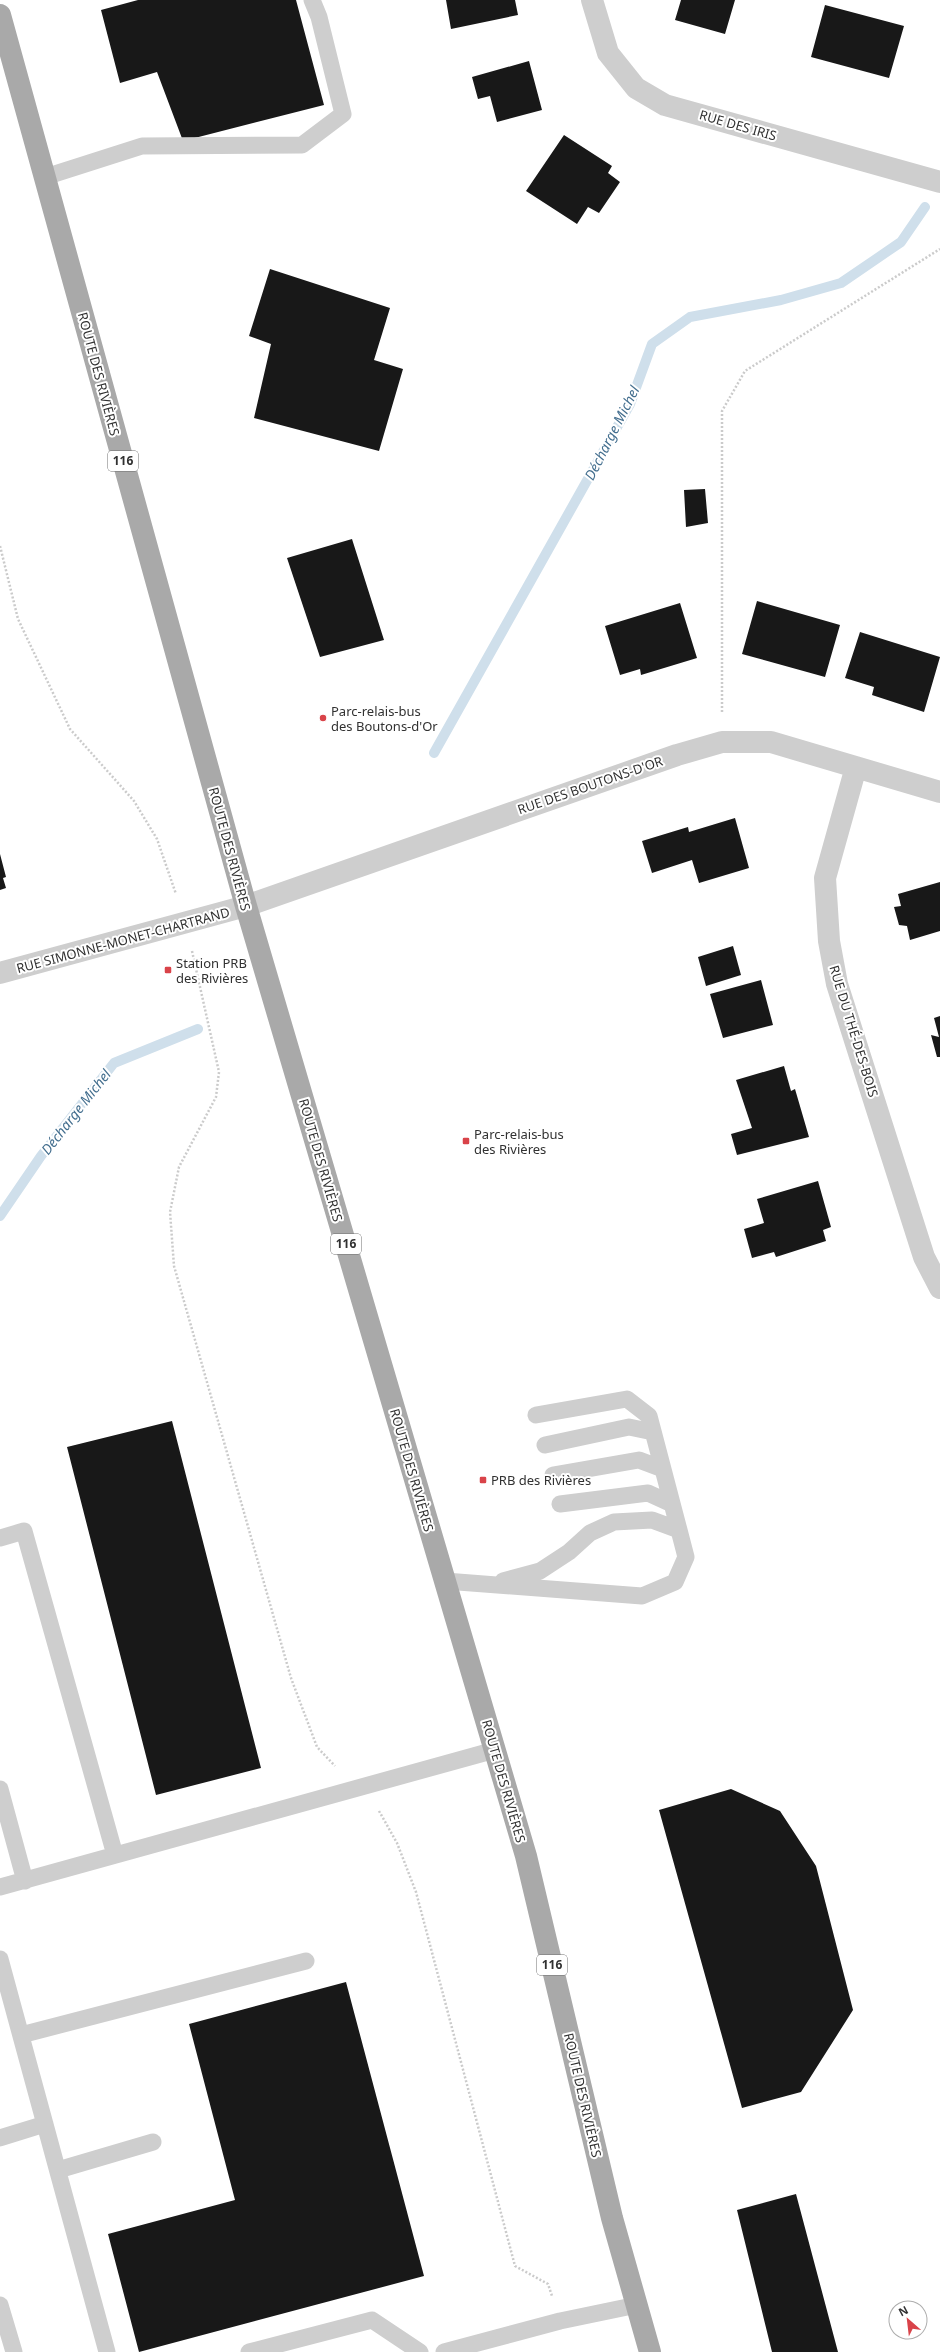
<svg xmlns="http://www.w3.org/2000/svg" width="940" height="2352" font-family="'Noto Sans',sans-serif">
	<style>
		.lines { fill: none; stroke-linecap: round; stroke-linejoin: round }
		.stream { stroke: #cfdfeb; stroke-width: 10 }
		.building { fill: #181818 }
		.path { stroke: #cbcbcb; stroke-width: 2.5; stroke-dasharray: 2 2; stroke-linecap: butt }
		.lane { stroke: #cecece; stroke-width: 17 }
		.street { stroke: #cecece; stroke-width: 22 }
		.primary { stroke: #a9a9a9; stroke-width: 22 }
		.poi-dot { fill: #d94349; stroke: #fff; stroke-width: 1.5 }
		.labels { text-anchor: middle; stroke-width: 4; stroke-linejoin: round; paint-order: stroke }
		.shield { fill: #fff; stroke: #6f6f6f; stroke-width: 1 }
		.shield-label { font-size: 12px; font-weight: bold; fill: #313131 }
		.street-label { font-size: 13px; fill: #313131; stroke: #fff }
		.poi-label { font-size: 13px; fill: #313131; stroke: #fff; text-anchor: start }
		.water-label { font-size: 14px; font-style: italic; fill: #446f8f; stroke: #fff }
	</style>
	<rect width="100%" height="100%" fill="#fff"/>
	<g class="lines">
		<!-- stream -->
		<path class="stream" d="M 434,753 L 630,404 L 652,344 L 690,317 L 781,300 L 841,283 L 901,242 L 925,207
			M 0,1216 L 41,1156 L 114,1063 L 198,1029"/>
	</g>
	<!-- building -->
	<path class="building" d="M 138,0 L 296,0 L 324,105 L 183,141 L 157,72 L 120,83 L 101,10 Z
		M 446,0 L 515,0 L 518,15 L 451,29 Z
		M 681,0 L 735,0 L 725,34 L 675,20 Z
		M 825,5 L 904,26 L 889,78 L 811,57 Z
		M 529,61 L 542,110 L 497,122 L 490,96 L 478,99 L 472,77 Z
		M 564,135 L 612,166 L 608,173 L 620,182 L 599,213 L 588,207 L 577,224 L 526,191 Z
		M 270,269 L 390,308 L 374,360 L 403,369 L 379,451 L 254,418 L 271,344 L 249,336 Z
		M 705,489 L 708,523 L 686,527 L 684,490 Z
		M 352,539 L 384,640 L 320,657 L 287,558 Z
		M 757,601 L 840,625 L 825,677 L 742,654 Z
		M 680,603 L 697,658 L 641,675 L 640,669 L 620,675 L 605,626 Z
		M 860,632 L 940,657 L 924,712 L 872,695 L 874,687 L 845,678 Z
		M 735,818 L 749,868 L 699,883 L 692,860 L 652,873 L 642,841 L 688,827 L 689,832 Z
		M 0,854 L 6,877 L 3,878 L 6,888 L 0,890 Z
		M 940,882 L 940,931 L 910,940 L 907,926 L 899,925 L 894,907 L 901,906 L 898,894 Z
		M 733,946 L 741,975 L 706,986 L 698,957 Z
		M 761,980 L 773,1025 L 723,1038 L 710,994 Z
		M 940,1016 L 940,1057 L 937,1057 L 931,1035 L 939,1037 L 934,1018 Z
		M 784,1066 L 791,1091 L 795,1089 L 809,1137 L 737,1155 L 731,1134 L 752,1128 L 736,1080 Z
		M 818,1181 L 831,1227 L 823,1230 L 826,1241 L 776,1257 L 774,1252 L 752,1258 L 744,1229 L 764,1223 L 757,1199 Z
		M 172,1421 L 261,1768 L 156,1795 L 67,1447 Z
		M 731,1789 L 780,1811 L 816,1866 L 853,2010 L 801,2092 L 742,2108 L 659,1810 Z
		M 346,1982 L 424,2276 L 139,2352 L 108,2234 L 235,2200 L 189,2024 Z
		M 796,2194 L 838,2352 L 772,2352 L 737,2210 Z"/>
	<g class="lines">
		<!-- path -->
		<path class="path" d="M 0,546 L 18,619 L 70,729 L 134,801 L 157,839 L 176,894
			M 722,712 L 722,411 L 745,371 L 940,249
			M 192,951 L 219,1072 L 216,1097 L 179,1167 L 170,1212 L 174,1266 L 291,1678 L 317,1747 L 335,1766
			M 379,1811 L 397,1843 L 416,1892 L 515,2266 L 548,2284 L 552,2296"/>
		<!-- lane -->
		<path class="lane" d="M 45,177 L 142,146 L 302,145 L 343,114 L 319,17 L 312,0
			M 545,1445 L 629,1427 L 653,1432
			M 553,1475 L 639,1460 L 663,1469
			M 560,1504 L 648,1493 L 672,1504
			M 0,1538 L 24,1531 L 115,1855
			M 445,1581 L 642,1596 L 675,1582 L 686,1557 L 679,1530 L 649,1416 L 627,1399 L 536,1415
			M 503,1581 L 540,1571 L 569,1552 L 590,1533 L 614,1522 L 652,1520 L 679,1530
			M 0,1789 L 25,1881
			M 0,1887 L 495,1750
			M 0,1959 L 107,2352
			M 21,2035 L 306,1961
			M 0,2138 L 45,2124
			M 58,2170 L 153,2142
			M 0,2305 L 14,2352
			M 249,2352 L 372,2320 L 420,2352
			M 444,2352 L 560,2321 L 637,2305"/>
		<!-- street -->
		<path class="street" d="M 592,0 L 608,53 L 636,88 L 665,105 L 940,182
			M 856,767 L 825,878 L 829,941 L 837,984 L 924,1257 L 940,1288
			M 0,973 L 246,906 L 677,755 L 722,742 L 771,742 L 940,792"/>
		<!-- primary -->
		<path class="primary" d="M 0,15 L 246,906 L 526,1856 L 612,2218 L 650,2352"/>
	</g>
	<!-- markers -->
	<g class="poi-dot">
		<circle cx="323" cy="718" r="4"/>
		<rect x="164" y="966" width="8" height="8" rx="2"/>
		<rect x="462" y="1137" width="8" height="8" rx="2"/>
		<rect x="479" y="1476" width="8" height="8" rx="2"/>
	</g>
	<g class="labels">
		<!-- shield labels -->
		<g class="shield">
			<rect x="108" y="451" width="30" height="20" rx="3"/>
			<rect x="331" y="1234" width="30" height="20" rx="3"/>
			<rect x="537" y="1955" width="30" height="20" rx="3"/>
		</g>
		<g class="shield-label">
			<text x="123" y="465">116</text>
			<text x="346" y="1248">116</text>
			<text x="552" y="1969">116</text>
		</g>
		<!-- street labels -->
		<g class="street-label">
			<text transform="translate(738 125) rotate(16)" y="5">RUE DES IRIS</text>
			<text transform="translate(99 374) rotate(75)" y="5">ROUTE DES RIVIÈRES</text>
			<text transform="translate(590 785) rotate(-19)" y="5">RUE DES BOUTONS-D'OR</text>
			<text transform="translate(230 849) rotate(75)" y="5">ROUTE DES RIVIÈRES</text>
			<text transform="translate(123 940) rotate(-15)" y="5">RUE SIMONNE-MONET-CHARTRAND</text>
			<text transform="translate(854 1031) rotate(73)" y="5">RUE DU THÉ-DES-BOIS</text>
			<text transform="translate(321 1160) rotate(74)" y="5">ROUTE DES RIVIÈRES</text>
			<text transform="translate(412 1470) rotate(74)" y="5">ROUTE DES RIVIÈRES</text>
			<text transform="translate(504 1781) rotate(74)" y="5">ROUTE DES RIVIÈRES</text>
			<text transform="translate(583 2095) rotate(77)" y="5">ROUTE DES RIVIÈRES</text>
		</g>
		<!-- poi labels -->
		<g class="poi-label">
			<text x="331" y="716">Parc-relais-bus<tspan x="331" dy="15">des Boutons-d'Or</tspan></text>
			<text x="176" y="968">Station PRB<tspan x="176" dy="15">des Rivières</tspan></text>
			<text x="474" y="1139">Parc-relais-bus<tspan x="474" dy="15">des Rivières</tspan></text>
			<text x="491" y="1485">PRB des Rivières</text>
		</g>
		<!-- water labels -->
		<g class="water-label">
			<text transform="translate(612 433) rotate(-63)" y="5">Décharge Michel</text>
			<text transform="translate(76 1112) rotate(-52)" y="5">Décharge Michel</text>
		</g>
	</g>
	<!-- north arrow -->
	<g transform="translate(908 2320) rotate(332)"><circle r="19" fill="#ffffff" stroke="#adadad"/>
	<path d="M0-3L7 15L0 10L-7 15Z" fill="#d94349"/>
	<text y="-6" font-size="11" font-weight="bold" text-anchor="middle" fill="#313131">N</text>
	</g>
</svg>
